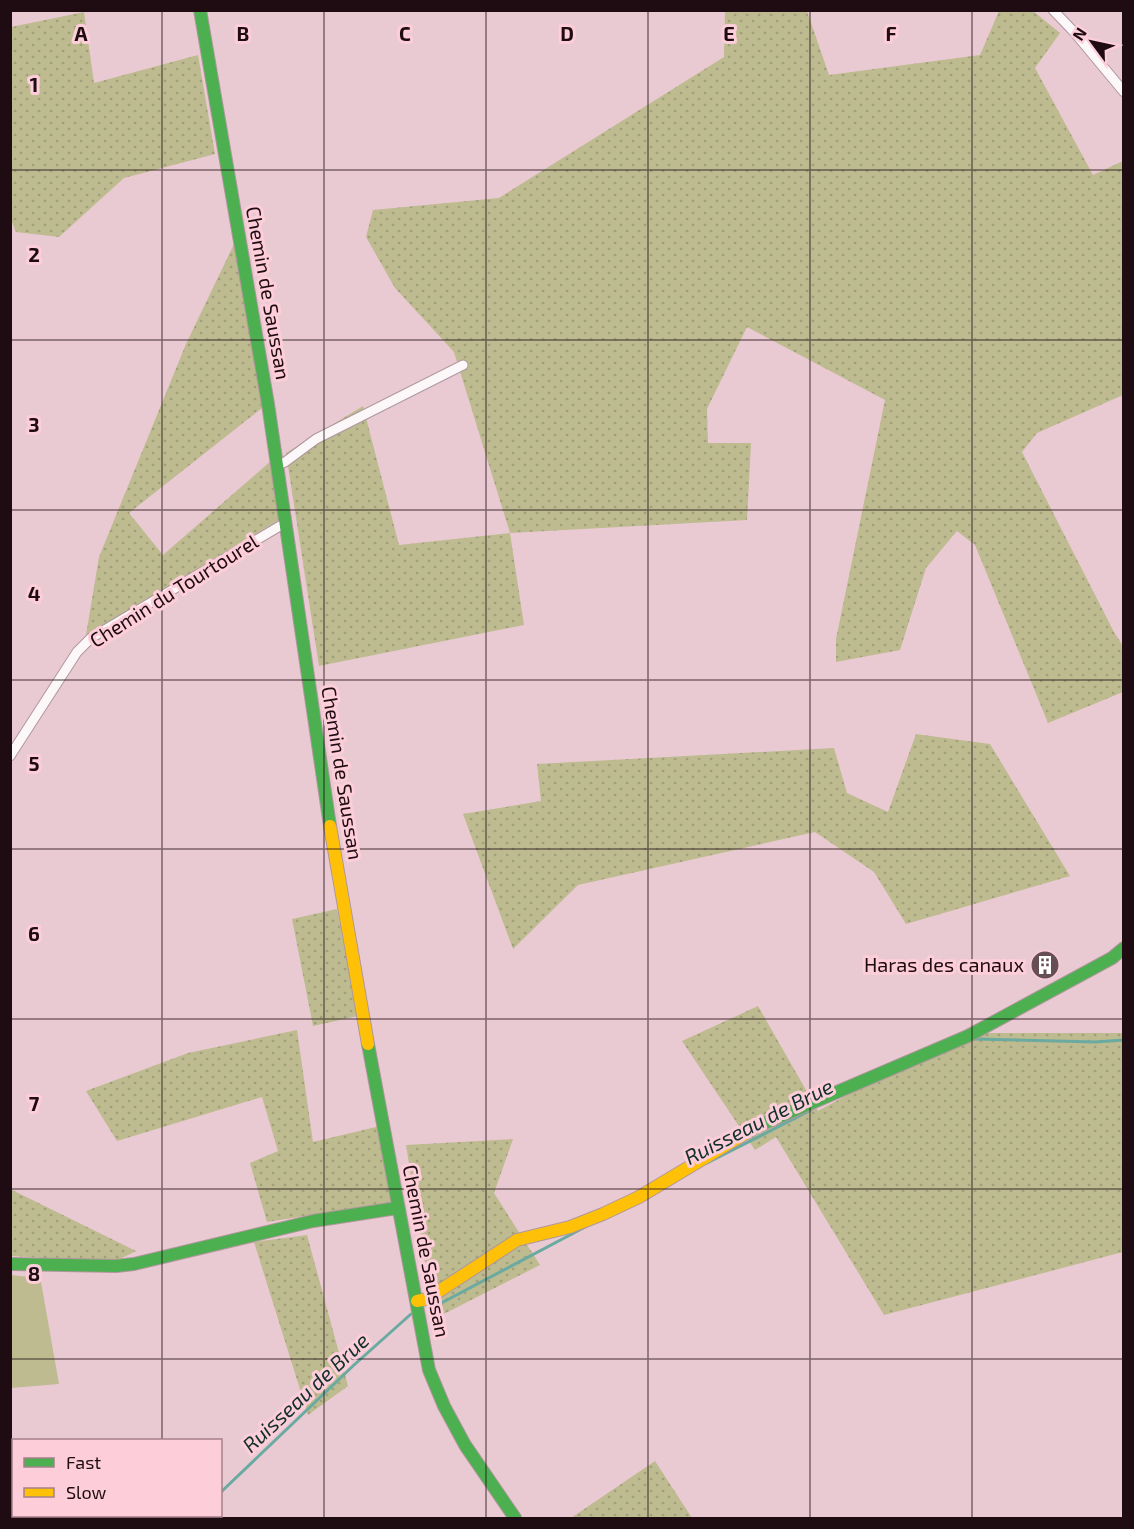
<svg xmlns="http://www.w3.org/2000/svg" width="1134" height="1529" font-family="'Exo 2',sans-serif">
	<style>
		.grass { fill: url(#grass-dots) }
		.park { fill: #bdbb8f }
		.lines { fill: none; stroke-linecap: round; stroke-linejoin: round }
		.stream { stroke: #6aaaa1; stroke-width: 3 }
		.street-casing { stroke: #af979d; stroke-width: 11 }
		.fast-casing { stroke: #af979d; stroke-width: 14 }
		.slow-casing { stroke: #af979d; stroke-width: 14 }
		.street { stroke: #fcf7f8; stroke-width: 9 }
		.fast { stroke: #4caf50; stroke-width: 12 }
		.slow { stroke: #ffc107; stroke-width: 12 }
		.grid { fill: none; stroke: #1f0c12; stroke-width: 1.5; stroke-opacity: 0.55 }
		.labels { text-anchor: middle; stroke-width: 6; stroke-linejoin: round; paint-order: stroke }
		.street-label { font-size: 20px; fill: #1f0c12; stroke: #fdceda }
		.poi-label { font-size: 20px; fill: #1f0c12; stroke: #fdceda; text-anchor: end }
		.water-label { font-size: 21px; font-style: italic; fill: #10302b; stroke: #fdceda }
		.grid-label { font-size: 20px; text-anchor: middle; font-weight: bold; fill: #1f0c12; stroke: #fdceda; stroke-width: 6; stroke-linejoin: round; paint-order: stroke }
	</style>
	<defs>
		<pattern id="grass-dots" width="8" height="8" patternUnits="userSpaceOnUse" patternTransform="scale(1.5)"><rect width="8" height="8" fill="#bdbb8f"/><path d="M2 2h.1M6 6h.1" fill="none" stroke="#a2a07a" stroke-width="1.8" stroke-linecap="round"/></pattern>
	</defs>
	<rect width="100%" height="100%" fill="#eacad2"/>
	<!-- grass -->
	<path class="grass" d="M 725,11 L 807,11 L 829,75 L 980,55 L 999,11 L 1033,11 L 1060,33 L 1035,68 L 1093,175 L 1123,161 L 1123,395 L 1037,433 L 1022,452 L 1114,632 L 1123,646 L 1123,692 L 1048,723 L 975,545 L 957,531 L 926,568 L 900,650 L 836,662 L 836,639 L 885,400 L 747,327 L 707,409 L 708,443 L 751,443 L 747,520 L 510,533 L 524,625 L 319,666 L 286,453 L 363,406 L 399,545 L 510,533 L 454,352 L 395,288 L 366,237 L 373,210 L 499,198 L 724,57 Z
		M 84,12 L 94,83 L 198,55 L 215,154 L 124,178 L 59,237 L 16,232 L 10,217 L 11,27 Z
		M 234,244 L 262,408 L 129,513 L 163,555 L 272,460 L 279,520 L 86,635 L 99,557 L 186,344 Z
		M 916,734 L 990,744 L 1070,876 L 906,924 L 874,872 L 815,832 L 578,885 L 513,949 L 463,814 L 541,801 L 537,764 L 834,748 L 847,793 L 888,812 Z
		M 337,909 L 358,1016 L 313,1026 L 292,919 Z
		M 758,1006 L 818,1111 L 884,1075 L 982,1033 L 1123,1033 L 1123,1252 L 884,1315 L 776,1137 L 755,1150 L 682,1041 Z
		M 297,1030 L 313,1142 L 380,1126 L 394,1202 L 267,1222 L 250,1163 L 278,1151 L 262,1097 L 117,1141 L 86,1091 L 188,1053 Z
		M 513,1139 L 494,1193 L 540,1265 L 434,1319 L 406,1145 Z
		M 10,1189 L 136,1251 L 114,1262 L 11,1256 Z
		M 307,1235 L 348,1386 L 308,1415 L 254,1242 Z
		M 655,1461 L 692,1518 L 571,1518 Z"/>
	<!-- park -->
	<path class="park" d="M 11,1275 L 39,1278 L 41,1282 L 59,1384 L 11,1388 Z"/>
	<g class="lines">
		<!-- stream -->
		<path class="stream" d="M 974,1039 L 1095,1042 L 1124,1040
			M 707,1163 L 811,1110
			M 430,1309 L 587,1226
			M 220,1493 L 354,1365 L 411,1314
			M 103,1518 L 126,1516"/>
		<!-- street casing -->
		<g class="street-casing">
			<path id="street" d="M 1053,10 L 1075,33 L 1124,92
				M 276,466 L 285,462 L 316,439 L 463,365
				M 10,756 L 77,652 L 91,638 L 285,523"/>
		</g>
		<!-- fast casing -->
		<g class="fast-casing">
			<path id="fast" d="M 200,10 L 268,404 L 330,826
				M 368,1044 L 429,1370 L 444,1406 L 465,1445 L 515,1518
				M 746,1133 L 760,1125 L 968,1036 L 1112,958 L 1124,948
				M 10,1264 L 116,1266 L 134,1264 L 313,1221 L 397,1208"/>
		</g>
		<!-- slow casing -->
		<g class="slow-casing">
			<path id="slow" d="M 330,826 L 368,1044
				M 417,1301 L 427,1299 L 517,1240 L 570,1227 L 603,1214 L 639,1197 L 746,1133"/>
		</g>
		<!-- street -->
		<use href="#street" class="street"/>
		<!-- fast -->
		<use href="#fast" class="fast"/>
		<!-- slow -->
		<use href="#slow" class="slow"/>
	</g>
	<!-- grid -->
	<path class="grid" d="M 162,10 L 162,1440M 324,10 L 324,1518M 486,10 L 486,1518M 648,10 L 648,1518M 810,10 L 810,1518M 972,10 L 972,1518M 10,170 L 1124,170M 10,340 L 1124,340M 10,510 L 1124,510M 10,680 L 1124,680M 10,849 L 1124,849M 10,1019 L 1124,1019M 10,1189 L 1124,1189M 10,1359 L 1124,1359M 162,1516 L 162,1518"/>
	<!-- icons -->
	<defs>
		<g id="building-disc" transform="scale(1.5)"><circle r="9.5" fill="#664e55" stroke="#fdceda"/><path d="M-4-6H4V6H1V3H-1V6H-4ZM-2.5-4.3h1.7v1.8h-1.7ZM.8-4.3h1.7v1.8H.8ZM-2.5-1h1.7V.8h-1.7ZM.8-1h1.7V.8H.8Z" fill="#fff"/></g>
	</defs>
	<g fill-rule="evenodd">
		<use href="#building-disc" x="1045" y="965"/>
	</g>
	<g class="labels">
		<!-- street labels -->
		<g class="street-label">
			<text transform="translate(268 293) rotate(80)" y="7">Chemin de Saussan</text>
			<text transform="translate(174 591) rotate(-32)" y="7">Chemin du Tourtourel</text>
			<text transform="translate(342 773) rotate(81)" y="7">Chemin de Saussan</text>
			<text transform="translate(426 1251) rotate(79)" y="7">Chemin de Saussan</text>
		</g>
		<!-- poi labels -->
		<g class="poi-label">
			<text x="1024" y="972">Haras des canaux</text>
		</g>
		<!-- water labels -->
		<g class="water-label">
			<text transform="translate(759 1122) rotate(-27)" y="7">Ruisseau de Brue</text>
			<text transform="translate(306 1393) rotate(-43)" y="7">Ruisseau de Brue</text>
		</g>
	</g>
	<g class="grid-label">
		<text x="81" y="41">A</text>
		<text x="243" y="41">B</text>
		<text x="405" y="41">C</text>
		<text x="567" y="41">D</text>
		<text x="729" y="41">E</text>
		<text x="891" y="41">F</text>
		<text x="34" y="92">1</text>
		<text x="34" y="262">2</text>
		<text x="34" y="432">3</text>
		<text x="34" y="601">4</text>
		<text x="34" y="771">5</text>
		<text x="34" y="941">6</text>
		<text x="34" y="1111">7</text>
		<text x="34" y="1281">8</text>
	</g>
	<!-- border -->
	<rect width="1134" height="1529" fill="none" stroke="#1f0c12" stroke-width="24"/>
	<!-- legend -->
	<rect x="12" y="1439" width="210" height="78" fill="#fdceda" stroke="#a4808a" stroke-width="1.5"/>
	<rect x="24" y="1458" width="30" height="9" fill="#4caf50" stroke="#a4808a" stroke-width="1.5"/>
	<text x="66" y="1469" font-size="18" fill="#1f0c12">Fast</text>
	<rect x="24" y="1488" width="30" height="9" fill="#ffc107" stroke="#a4808a" stroke-width="1.5"/>
	<text x="66" y="1499" font-size="18" fill="#1f0c12">Slow</text>
	<!-- north arrow -->
	<g transform="translate(1092 42) rotate(303)" stroke="#fdceda" stroke-width="4.5" paint-order="stroke">
	<path d="M0-4.5L10 22L0 15L-10 22Z" fill="#1f0c12"/>
	<text y="-9" font-size="16" font-weight="bold" text-anchor="middle" fill="#1f0c12">N</text>
	</g>
</svg>
